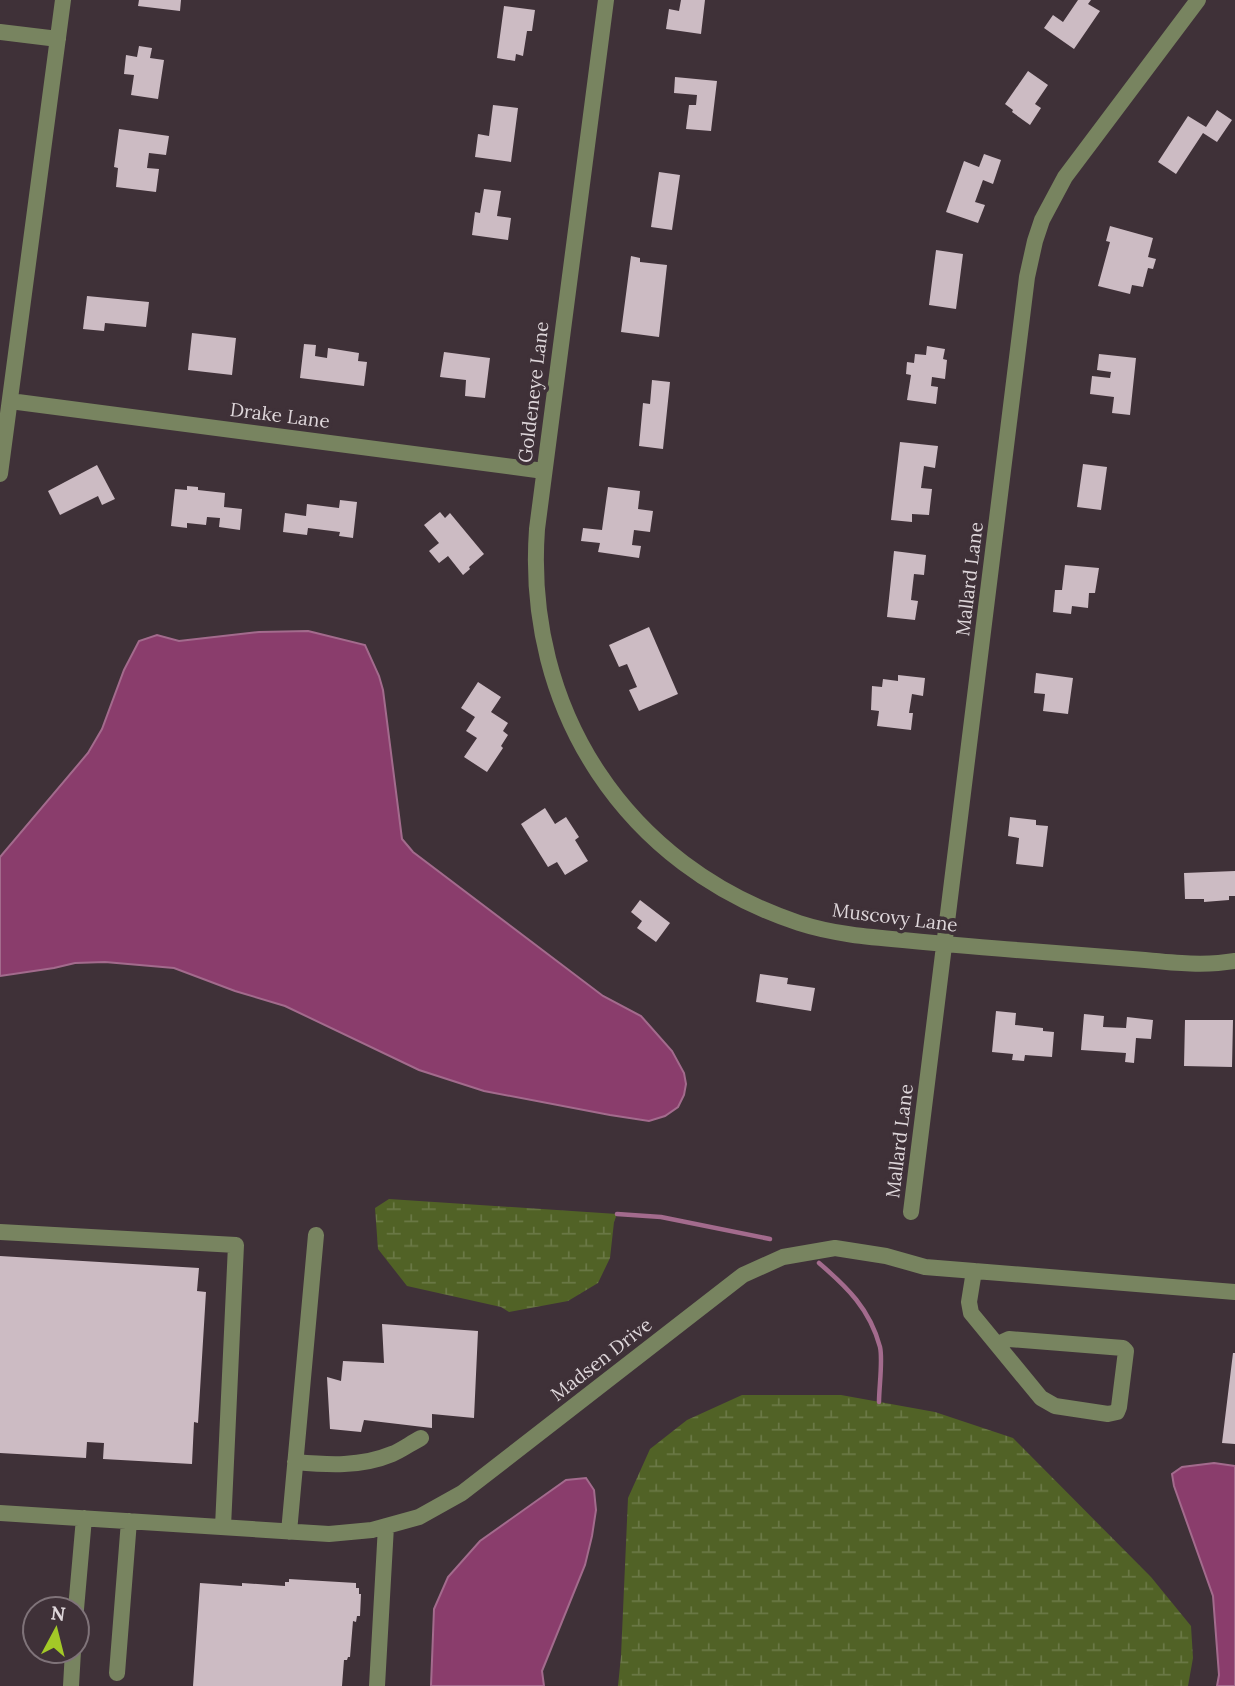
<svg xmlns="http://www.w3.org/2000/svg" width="1235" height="1686" font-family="Lora,serif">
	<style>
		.wetland { fill: url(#wetland-marsh) }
		.water { fill: #8a3d6c; stroke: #a36b8d; stroke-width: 2 }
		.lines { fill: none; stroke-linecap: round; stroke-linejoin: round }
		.stream { stroke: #a36b8d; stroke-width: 4.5 }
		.building { fill: #ccbbc3 }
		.minor { stroke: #788460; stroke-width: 16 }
		.labels { text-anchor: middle; stroke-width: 7; stroke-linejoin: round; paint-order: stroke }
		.street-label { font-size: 19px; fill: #ded6da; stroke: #3f3138 }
	</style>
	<defs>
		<pattern id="wetland-marsh" width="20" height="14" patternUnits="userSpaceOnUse" patternTransform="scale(1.75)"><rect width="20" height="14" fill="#516226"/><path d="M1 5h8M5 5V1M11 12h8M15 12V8" fill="none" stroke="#6a7845"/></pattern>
	</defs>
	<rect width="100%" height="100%" fill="#3f3138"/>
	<!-- wetland -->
	<path class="wetland" d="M 389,1199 L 617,1214 L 614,1222 L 610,1258 L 598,1283 L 568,1301 L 509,1312 L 501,1307 L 407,1286 L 378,1249 L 375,1208 Z
		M 742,1395 L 841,1395 L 935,1412 L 1013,1438 L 1151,1577 L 1191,1626 L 1193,1658 L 1188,1686 L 618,1686 L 621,1656 L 628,1498 L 650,1449 L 687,1420 Z"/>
	<!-- water -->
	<path class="water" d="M 308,631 L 365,645 L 379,676 L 383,690 L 402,839 L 413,852 L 603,996 L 641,1016 L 672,1051 L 684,1073 L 686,1084 L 684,1095 L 678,1107 L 665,1116 L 649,1121 L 610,1115 L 484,1091 L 419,1070 L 285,1006 L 235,991 L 174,968 L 105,962 L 75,963 L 54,968 L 0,976 L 0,857 L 88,753 L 102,729 L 124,670 L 139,641 L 157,635 L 179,641 L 259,632 Z
		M 1214,1463 L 1235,1466 L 1235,1686 L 1217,1686 L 1219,1675 L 1213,1596 L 1174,1486 L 1172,1474 L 1182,1467 Z
		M 586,1478 L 594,1490 L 596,1510 L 592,1536 L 585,1565 L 542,1671 L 544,1686 L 431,1686 L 434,1609 L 448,1577 L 480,1541 L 566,1480 Z"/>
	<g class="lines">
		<!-- stream -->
		<path class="stream" d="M 617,1214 L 661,1217 L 770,1239
			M 819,1263 C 847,1287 870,1309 880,1347 C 883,1360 879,1387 879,1402"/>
	</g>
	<!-- building -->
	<path class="building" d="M 139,0 L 181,0 L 180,11 L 138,6 Z
		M 681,0 L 705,0 L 701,34 L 666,29 L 669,9 L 679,11 Z
		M 1078,0 L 1091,0 L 1088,4 L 1100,11 L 1074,49 L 1044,28 L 1053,15 L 1063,22 Z
		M 504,6 L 535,10 L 532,31 L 527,31 L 523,56 L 516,54 L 515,61 L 497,58 Z
		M 139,46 L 152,48 L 150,58 L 164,60 L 158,99 L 131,95 L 134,75 L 124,74 L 126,55 L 137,57 Z
		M 1028,71 L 1048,85 L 1035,104 L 1041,108 L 1030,125 L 1012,112 L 1013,110 L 1005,104 Z
		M 675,77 L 717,81 L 711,131 L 686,129 L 689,105 L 696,105 L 697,95 L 674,93 Z
		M 493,105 L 518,108 L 511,162 L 475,157 L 478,134 L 489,136 Z
		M 1217,110 L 1232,120 L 1217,142 L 1203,133 L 1176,174 L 1158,162 L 1188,116 L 1206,127 Z
		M 119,129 L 169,136 L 166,155 L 149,153 L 147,168 L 159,169 L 156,192 L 116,187 L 118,168 L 114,167 Z
		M 984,154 L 1001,160 L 993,184 L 983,180 L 975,202 L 985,205 L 978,223 L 946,212 L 964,161 L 979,167 Z
		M 659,172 L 680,175 L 672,230 L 651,227 Z
		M 484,189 L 501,191 L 497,216 L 511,218 L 508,240 L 472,235 L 475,212 L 480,213 Z
		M 1110,226 L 1153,238 L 1148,257 L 1156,259 L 1153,269 L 1148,268 L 1143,287 L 1132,285 L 1130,294 L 1098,286 L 1110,242 L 1106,241 Z
		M 936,250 L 963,254 L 956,309 L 929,305 Z
		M 631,256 L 640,258 L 640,262 L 667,265 L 659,337 L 621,332 Z
		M 87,296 L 149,302 L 146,327 L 105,323 L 104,331 L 83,329 Z
		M 192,333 L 236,338 L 232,375 L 188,370 Z
		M 304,344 L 316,345 L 315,356 L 327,358 L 328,348 L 359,353 L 358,361 L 367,362 L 364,386 L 300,378 Z
		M 927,346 L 945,349 L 943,359 L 947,360 L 945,379 L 932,377 L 931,386 L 938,387 L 936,404 L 907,400 L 911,375 L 906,374 L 907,362 L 914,363 L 915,354 L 926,355 Z
		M 444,352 L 490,358 L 485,398 L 465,396 L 466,380 L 440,377 Z
		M 1099,354 L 1136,358 L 1130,415 L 1112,413 L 1114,397 L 1090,394 L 1092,376 L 1110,378 L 1111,372 L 1097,370 Z
		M 652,380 L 670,382 L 663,449 L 639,446 L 643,403 L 650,404 Z
		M 900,442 L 938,446 L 935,468 L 924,466 L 921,488 L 932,489 L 929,515 L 912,514 L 912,522 L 891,520 Z
		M 1083,464 L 1107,467 L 1101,510 L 1077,507 Z
		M 97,465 L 115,499 L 102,505 L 98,496 L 60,515 L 48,491 Z
		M 187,486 L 198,487 L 198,490 L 225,493 L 224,507 L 242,509 L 240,530 L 219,527 L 220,518 L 207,517 L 206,525 L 187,523 L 187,528 L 171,526 L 175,489 L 187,490 Z
		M 608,487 L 640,491 L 638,509 L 653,511 L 650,532 L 634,530 L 632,545 L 641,546 L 639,558 L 598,552 L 600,543 L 581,541 L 583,528 L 602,530 Z
		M 340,500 L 357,502 L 353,538 L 339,536 L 340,532 L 308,528 L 307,535 L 283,532 L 285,513 L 306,516 L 307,504 L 339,508 Z
		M 440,512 L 445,518 L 450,513 L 484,554 L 469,567 L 470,569 L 463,575 L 448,556 L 439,563 L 429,551 L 439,543 L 424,525 Z
		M 894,551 L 926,555 L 924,575 L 914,574 L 911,600 L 918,601 L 915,620 L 887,617 Z
		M 1065,565 L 1099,568 L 1095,593 L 1089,593 L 1088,608 L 1072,606 L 1071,614 L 1053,612 L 1055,590 L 1062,590 Z
		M 649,627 L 678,694 L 639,711 L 629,690 L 637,687 L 627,664 L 619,667 L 609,645 Z
		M 1036,673 L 1073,678 L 1068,714 L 1043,711 L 1045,694 L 1034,693 Z
		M 898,675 L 925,678 L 923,696 L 912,694 L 909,713 L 913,713 L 911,730 L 877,726 L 879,711 L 871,710 L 872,686 L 882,687 L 883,679 L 898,681 Z
		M 478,682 L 501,697 L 491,712 L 508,723 L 503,731 L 508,735 L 501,746 L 503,748 L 487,772 L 464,757 L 477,738 L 466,731 L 475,717 L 461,708 Z
		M 545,808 L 555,824 L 566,817 L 579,837 L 575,840 L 588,861 L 565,875 L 557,862 L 548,867 L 521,824 Z
		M 1010,817 L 1036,820 L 1036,825 L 1048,826 L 1043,867 L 1016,864 L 1019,838 L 1008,836 Z
		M 1235,871 L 1235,896 L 1229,896 L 1229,900 L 1204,902 L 1204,899 L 1185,899 L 1184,873 Z
		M 640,900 L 670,923 L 656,942 L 637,928 L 642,921 L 631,912 Z
		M 760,974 L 788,978 L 787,984 L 815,988 L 811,1011 L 756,1002 Z
		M 996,1011 L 1016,1013 L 1015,1025 L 1043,1028 L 1043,1031 L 1054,1032 L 1052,1057 L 1025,1055 L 1024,1061 L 1012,1060 L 1013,1054 L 992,1052 Z
		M 1084,1014 L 1104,1016 L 1103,1027 L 1126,1028 L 1127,1017 L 1153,1020 L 1151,1039 L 1136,1038 L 1134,1063 L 1125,1062 L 1126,1053 L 1081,1050 Z
		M 1185,1020 L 1233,1020 L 1232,1067 L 1184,1066 Z
		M 0,1256 L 199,1268 L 197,1291 L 206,1292 L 198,1423 L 194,1422 L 192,1464 L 103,1459 L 104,1443 L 87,1442 L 86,1458 L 0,1453 Z
		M 382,1324 L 478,1331 L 474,1418 L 432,1414 L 432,1428 L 364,1420 L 361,1432 L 330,1429 L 327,1377 L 341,1381 L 343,1361 L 384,1363 Z
		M 1233,1353 L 1235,1353 L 1235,1444 L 1222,1443 Z
		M 289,1579 L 356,1583 L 356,1588 L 359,1588 L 359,1594 L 361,1594 L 360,1616 L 357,1616 L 356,1622 L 353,1621 L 350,1657 L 348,1657 L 347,1660 L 344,1660 L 342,1686 L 193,1686 L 200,1583 L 242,1586 L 242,1583 L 285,1586 L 285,1582 L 289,1582 Z"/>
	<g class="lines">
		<!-- minor -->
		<path class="minor" d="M 606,0 L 537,529 C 524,710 626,866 799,923 C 833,934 868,937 903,940 C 945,944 987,948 1030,951 C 1068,954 1107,957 1145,960 C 1175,963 1206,966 1235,961
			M 0,32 L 58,39
			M 10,401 L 544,471
			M 0,474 L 63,0
			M 911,1212 L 1027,277 L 1035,241 L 1042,220 L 1065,177 L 1198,0
			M 0,1232 L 236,1245 L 223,1527
			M 974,1271 L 969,1302 L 971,1313 L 1041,1398 L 1055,1406 L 1108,1414 L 1117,1412 L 1119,1407 L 1126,1351 L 1123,1348 L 1009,1339 L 998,1344
			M 295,1462 C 328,1465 361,1467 392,1454 C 402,1450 411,1443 421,1438
			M 0,1513 L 329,1534 L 372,1530 L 419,1517 L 462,1493 L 743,1275 L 783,1257 L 835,1248 L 886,1256 L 925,1267 L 1235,1292
			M 289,1532 L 316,1235
			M 76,1609 L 84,1518
			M 117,1673 L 129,1521
			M 71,1686 L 73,1651
			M 377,1686 L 386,1526"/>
	</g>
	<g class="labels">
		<!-- street labels -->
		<g class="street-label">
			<text transform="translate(533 392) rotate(-83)" y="7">Goldeneye Lane</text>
			<text transform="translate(280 415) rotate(7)" y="7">Drake Lane</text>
			<text transform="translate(969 579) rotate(-83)" y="7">Mallard Lane</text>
			<text transform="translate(895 917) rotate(7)" y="7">Muscovy Lane</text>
			<text transform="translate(899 1141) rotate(-83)" y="7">Mallard Lane</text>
			<text transform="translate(601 1359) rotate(-38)" y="7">Madsen Drive</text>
		</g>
	</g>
	<!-- north arrow -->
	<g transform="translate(56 1630) rotate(7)"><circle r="33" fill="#3f3138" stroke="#7f7379" stroke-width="2"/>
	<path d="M0-5L12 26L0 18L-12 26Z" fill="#a3c927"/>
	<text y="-10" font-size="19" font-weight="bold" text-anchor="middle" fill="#ded6da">N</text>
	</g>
</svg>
